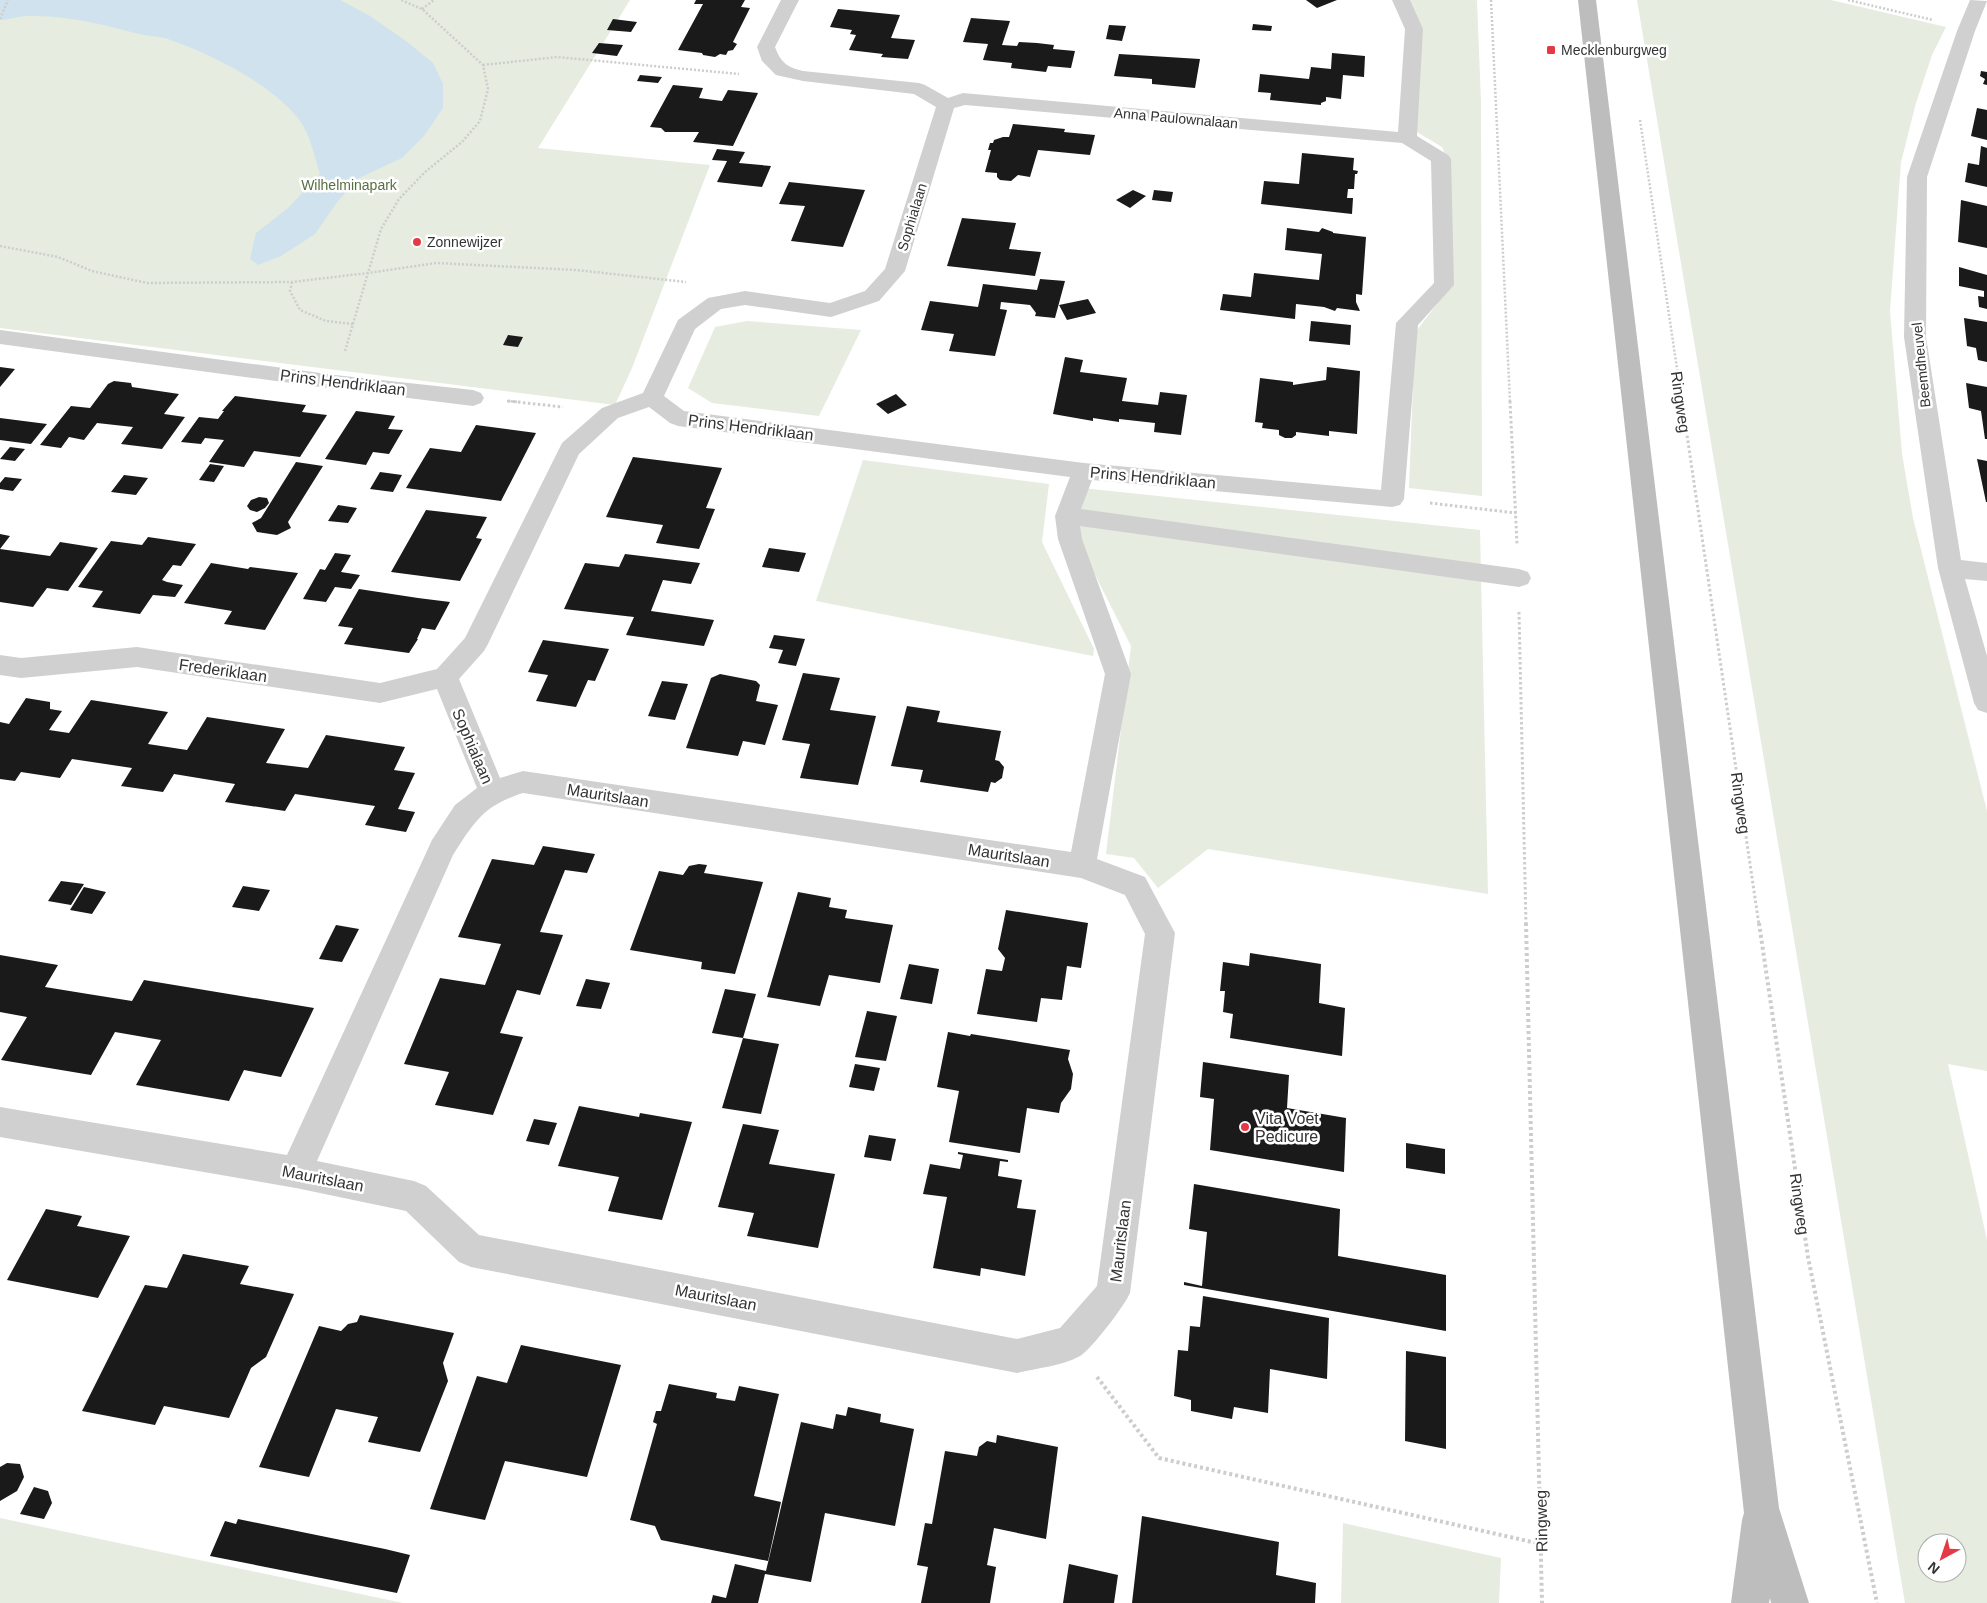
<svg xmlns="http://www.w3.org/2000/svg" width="1987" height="1603" font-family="Helvetica,sans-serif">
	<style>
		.green { fill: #e6ecdf; fill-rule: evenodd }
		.water { fill: #cfe2ee }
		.building { fill: #1a1a1a }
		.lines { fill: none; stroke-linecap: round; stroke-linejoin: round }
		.path-far2 { stroke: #cdcdcd; stroke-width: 2.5; stroke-dasharray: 2 2; stroke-linecap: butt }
		.path-far1 { stroke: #cdcdcd; stroke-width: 3; stroke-dasharray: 2.5 2.5; stroke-linecap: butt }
		.path { stroke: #cdcdcd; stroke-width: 4; stroke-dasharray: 3 3; stroke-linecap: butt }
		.street { fill: #d0d0d0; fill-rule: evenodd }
		.secondary { fill: #bdbdbd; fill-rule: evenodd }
		.poi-dot { fill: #e63946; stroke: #fff; stroke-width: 2 }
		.labels { text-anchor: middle; stroke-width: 5; stroke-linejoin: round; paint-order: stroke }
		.far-poi-label { font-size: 14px; fill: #333; stroke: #fff; text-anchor: start }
		.far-street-label { font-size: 14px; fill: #333; stroke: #fff }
		.far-park-label { font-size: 14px; fill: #56703f; stroke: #fff }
		.street-label { font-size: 16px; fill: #333; stroke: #fff }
		.poi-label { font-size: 16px; fill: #333; stroke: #fff; text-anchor: start }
	</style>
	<rect width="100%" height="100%" fill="#fff"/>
	<!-- green -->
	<path class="green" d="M 0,0 L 630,0 L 538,148 L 710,165 L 632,368 L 615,405 L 0,328 Z
		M 1407,0 L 1477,0 L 1481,103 L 1482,496 L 1409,488 L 1415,333 L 1451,285 L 1449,163 L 1442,147 L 1417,132 Z
		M 1637,0 L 1831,0 L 1946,27 L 1932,55 L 1916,103 L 1901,162 L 1890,311 L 1902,454 L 1913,518 L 1987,811 L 1987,1071 L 1948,1064 L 1987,1240 L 1987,1603 L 1905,1603 ZM 1927,1543 L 1957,1543 L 1957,1573 L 1927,1573 Z
		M 747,321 L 861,330 L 819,416 L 712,403 L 688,388 L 715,327 Z
		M 863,460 L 1049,484 L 1042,542 L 1094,649 L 1093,656 L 816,601 Z
		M 1082,488 L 1480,530 L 1488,894 L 1208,849 L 1158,888 L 1134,858 L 1106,854 L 1131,646 L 1077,539 Z
		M 0,1518 L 403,1603 L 0,1603 Z
		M 1343,1523 L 1501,1558 L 1499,1603 L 1341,1603 Z"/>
	<!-- water -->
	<path class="water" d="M 0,0 L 340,0 L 370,16 L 406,41 L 433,63 L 443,84 L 443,108 L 424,136 L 402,158 L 359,178 L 338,201 L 315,234 L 281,256 L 258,265 L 250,259 L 256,233 L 288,208 L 320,174 C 314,155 310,133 298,118 C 267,81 212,55 168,39 C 158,36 146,36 135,33 C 99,23 63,15 26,16 C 18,16 9,20 0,20 Z"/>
	<!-- building -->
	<path class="building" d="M 696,0 L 745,0 L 741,7 L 750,8 L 733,42 L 737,44 L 733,50 L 728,51 L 726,55 L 720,54 L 715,57 L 703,55 L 702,53 L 678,50 L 703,4 L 694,4 Z
		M 1306,0 L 1337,0 L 1317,8 Z
		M 838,9 L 900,15 L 891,38 L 915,40 L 908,59 L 881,57 L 883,54 L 849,50 L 856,35 L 850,34 L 852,30 L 830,27 Z
		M 971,18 L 1010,21 L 1002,45 L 1017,46 L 1019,42 L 1037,43 L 1054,45 L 1053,49 L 1075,51 L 1071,68 L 1048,66 L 1046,72 L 1011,68 L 1012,63 L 983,60 L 988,44 L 963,42 Z
		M 613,19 L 637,22 L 631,32 L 607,30 Z
		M 1253,24 L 1272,26 L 1271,31 L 1252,30 Z
		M 1109,25 L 1126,26 L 1122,41 L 1106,39 Z
		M 599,43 L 623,45 L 617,56 L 592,53 Z
		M 1332,53 L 1365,56 L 1364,77 L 1343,75 L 1341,99 L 1326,97 L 1326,101 L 1321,103 L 1321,105 L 1270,100 L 1271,93 L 1258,92 L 1260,74 L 1309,79 L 1311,67 L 1331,69 Z
		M 1119,54 L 1200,59 L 1195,88 L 1152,84 L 1152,79 L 1114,76 Z
		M 1981,71 L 1987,72 L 1987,85 L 1983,84 L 1985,79 L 1980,76 Z
		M 640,75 L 662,77 L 658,83 L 637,81 Z
		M 673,85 L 703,88 L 699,98 L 722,101 L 728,90 L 758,93 L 733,146 L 693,142 L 699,132 L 665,132 L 661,128 L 650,127 Z
		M 1977,108 L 1987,110 L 1987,140 L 1971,136 Z
		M 1013,124 L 1065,129 L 1064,132 L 1095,135 L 1090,155 L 1038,150 L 1030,177 L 1018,175 L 1011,181 L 1000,180 L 997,177 L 997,173 L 985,172 L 991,150 L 988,150 L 990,143 L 993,143 L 994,140 L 1003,137 L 1009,137 Z
		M 1981,146 L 1987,148 L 1987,187 L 1965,182 L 1968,163 L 1979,165 Z
		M 717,149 L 745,152 L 739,163 L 771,166 L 762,187 L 717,182 L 727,161 L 712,160 Z
		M 1302,153 L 1354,158 L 1353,170 L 1358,171 L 1357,174 L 1355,174 L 1354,189 L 1348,189 L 1347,198 L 1353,198 L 1352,214 L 1261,204 L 1264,181 L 1299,184 Z
		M 789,182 L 865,190 L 843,247 L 791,241 L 805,206 L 779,204 Z
		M 1133,190 L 1146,196 L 1130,208 L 1116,200 Z
		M 1154,190 L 1173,192 L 1171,202 L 1152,200 Z
		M 1961,200 L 1987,206 L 1987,248 L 1958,242 Z
		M 962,218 L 1016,223 L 1009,249 L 1041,252 L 1035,276 L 947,266 Z
		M 1287,228 L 1319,232 L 1322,228 L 1333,232 L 1333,233 L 1366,237 L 1362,295 L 1356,294 L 1356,302 L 1360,311 L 1337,308 L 1335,311 L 1324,307 L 1296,304 L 1295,319 L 1220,310 L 1223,294 L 1251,297 L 1254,273 L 1319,280 L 1322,254 L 1285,250 Z
		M 1959,267 L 1987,275 L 1987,309 L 1979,307 L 1978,296 L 1984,297 L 1984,291 L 1959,286 Z
		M 1040,279 L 1065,281 L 1055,318 L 1035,316 L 1036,313 L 1030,305 L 1001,302 L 1000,309 L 1007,310 L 995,356 L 949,351 L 954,334 L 921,330 L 930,301 L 978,307 L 983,284 L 1037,290 Z
		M 1088,299 L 1096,313 L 1067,320 L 1059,305 Z
		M 1964,318 L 1987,322 L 1987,362 L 1978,360 L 1976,348 L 1967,346 Z
		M 1311,321 L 1351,325 L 1350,345 L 1309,341 Z
		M 508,335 L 523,337 L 518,347 L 503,345 Z
		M 1065,357 L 1083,360 L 1080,372 L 1127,378 L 1122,401 L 1158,405 L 1160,392 L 1187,395 L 1181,435 L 1154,432 L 1155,423 L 1119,419 L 1119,422 L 1093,418 L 1093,421 L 1053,414 Z
		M 0,367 L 15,369 L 0,387 Z
		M 1327,367 L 1360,371 L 1357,434 L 1329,431 L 1329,436 L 1296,432 L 1296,435 L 1292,438 L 1285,438 L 1279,435 L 1279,430 L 1262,428 L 1263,423 L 1255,422 L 1260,378 L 1293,382 L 1293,385 L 1326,380 Z
		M 114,381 L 131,383 L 132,387 L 179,394 L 164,414 L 185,417 L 162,449 L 121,444 L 133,427 L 97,423 L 84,440 L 69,437 L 61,448 L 40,445 L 71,406 L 90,408 L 108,384 Z
		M 1966,383 L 1987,387 L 1987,439 L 1985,439 L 1981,411 L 1969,408 Z
		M 896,394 L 907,405 L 888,414 L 876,404 Z
		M 235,396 L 306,405 L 302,412 L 327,415 L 300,457 L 254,451 L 244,467 L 209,462 L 224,440 L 205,438 L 201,444 L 181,442 L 199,417 L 218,419 L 224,411 L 222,411 Z
		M 356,411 L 395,416 L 388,429 L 403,430 L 389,454 L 373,452 L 366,465 L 325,459 Z
		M 0,418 L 47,424 L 31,444 L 0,440 Z
		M 476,425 L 536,433 L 501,501 L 406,488 L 430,448 L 461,452 Z
		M 10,447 L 25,449 L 15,461 L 0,459 Z
		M 633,457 L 722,468 L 706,508 L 715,509 L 699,549 L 656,543 L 663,525 L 606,517 Z
		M 1977,459 L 1987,461 L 1987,502 L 1986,502 Z
		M 296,462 L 323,466 L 288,522 L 291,528 L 277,535 L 257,532 L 252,523 L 261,518 Z
		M 210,464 L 224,466 L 214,482 L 199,480 Z
		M 380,472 L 402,475 L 393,492 L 370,489 Z
		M 124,475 L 148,478 L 136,495 L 111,492 Z
		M 5,477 L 22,479 L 13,491 L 0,489 L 0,483 Z
		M 259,497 L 267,498 L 269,503 L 265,508 L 257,512 L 250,510 L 247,506 L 251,500 Z
		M 338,505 L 357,508 L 348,523 L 328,521 Z
		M 426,510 L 487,517 L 476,538 L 482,539 L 460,581 L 391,572 Z
		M 0,534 L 10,536 L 0,549 Z
		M 148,537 L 196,544 L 181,566 L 173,565 L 162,580 L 167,582 L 183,585 L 175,597 L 153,595 L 140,614 L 92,607 L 103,591 L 78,587 L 111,541 L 142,545 Z
		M 60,542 L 98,548 L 68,591 L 47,588 L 33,607 L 0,602 L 0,549 L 50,556 Z
		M 769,548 L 806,553 L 799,572 L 762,567 Z
		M 335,553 L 351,555 L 341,572 L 360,575 L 351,589 L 335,587 L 326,602 L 303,599 L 320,569 L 325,570 Z
		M 625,554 L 700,563 L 691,584 L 663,580 L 651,611 L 714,620 L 704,646 L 626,635 L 634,617 L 564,609 L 585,563 L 619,567 Z
		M 211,563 L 248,569 L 250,567 L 298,573 L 265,630 L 224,624 L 232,611 L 184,603 Z
		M 359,589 L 418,598 L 450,602 L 435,630 L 422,628 L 417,639 L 418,639 L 409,653 L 344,644 L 353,628 L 338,626 Z
		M 774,635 L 805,639 L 796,666 L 778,663 L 783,650 L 769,648 Z
		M 543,640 L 609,649 L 595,681 L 588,680 L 576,707 L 536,701 L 548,675 L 528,672 Z
		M 803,673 L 840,678 L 830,710 L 876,716 L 858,785 L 800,778 L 810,744 L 782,740 Z
		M 720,674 L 756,681 L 760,685 L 756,701 L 778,705 L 765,745 L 743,741 L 738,756 L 686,748 L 711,678 Z
		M 662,681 L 688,684 L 675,720 L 648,716 Z
		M 26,698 L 50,702 L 50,709 L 62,711 L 49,730 L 69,733 L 91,700 L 168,712 L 148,744 L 187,750 L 207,717 L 285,729 L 266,763 L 308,768 L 326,735 L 405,747 L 394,770 L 415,773 L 398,809 L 415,812 L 406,832 L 365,825 L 375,806 L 295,794 L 285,811 L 225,802 L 235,784 L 174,774 L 163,792 L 121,786 L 132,768 L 72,759 L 60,778 L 21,772 L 15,781 L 0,779 L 0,722 L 9,724 Z
		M 907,706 L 940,711 L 937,722 L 1001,731 L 995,760 L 999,761 L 1004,767 L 1002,778 L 995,783 L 991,782 L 988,792 L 920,782 L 923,770 L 891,766 Z
		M 543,846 L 595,854 L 587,873 L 565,870 L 540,932 L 563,935 L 540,995 L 517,990 L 500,1033 L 523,1037 L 493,1115 L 435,1105 L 449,1072 L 404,1064 L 440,978 L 485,985 L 501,944 L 458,937 L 492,859 L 534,865 Z
		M 699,864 L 707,865 L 704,873 L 763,882 L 735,974 L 701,969 L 702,962 L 630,950 L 659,871 L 683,875 L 689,866 Z
		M 61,881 L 84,884 L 71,905 L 48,901 Z
		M 243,886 L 270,890 L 259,911 L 232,907 Z
		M 84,887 L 106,892 L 92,914 L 70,910 Z
		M 798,892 L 831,898 L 829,907 L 847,910 L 845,918 L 893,925 L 880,983 L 829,975 L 820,1006 L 767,997 Z
		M 1006,910 L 1088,923 L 1081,968 L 1067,966 L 1062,1000 L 1041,998 L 1037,1022 L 977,1014 L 986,969 L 1002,971 L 1005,958 L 998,949 Z
		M 336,925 L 359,929 L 342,962 L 319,959 Z
		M 1250,953 L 1321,964 L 1319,1003 L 1345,1008 L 1342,1056 L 1230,1038 L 1233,1014 L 1223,1012 L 1225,991 L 1220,991 L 1223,962 L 1249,966 Z
		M 0,955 L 58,965 L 45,987 L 88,994 L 132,1001 L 144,980 L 314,1008 L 281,1077 L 244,1070 L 229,1101 L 136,1085 L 161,1040 L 115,1032 L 91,1075 L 1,1060 L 27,1017 L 0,1012 Z
		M 909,964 L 939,969 L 932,1004 L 900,999 Z
		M 586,979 L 610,983 L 601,1009 L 576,1006 Z
		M 725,989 L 756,994 L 743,1038 L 779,1044 L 761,1114 L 722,1108 L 743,1038 L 712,1033 Z
		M 867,1011 L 897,1016 L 886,1061 L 855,1057 Z
		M 948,1032 L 970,1036 L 971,1034 L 1070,1050 L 1068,1059 L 1073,1074 L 1071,1089 L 1061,1103 L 1059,1113 L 1027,1108 L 1020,1153 L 949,1142 L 959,1091 L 937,1087 Z
		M 1203,1062 L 1289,1075 L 1287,1108 L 1346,1118 L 1344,1172 L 1210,1150 L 1214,1099 L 1200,1097 Z
		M 855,1064 L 880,1068 L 874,1091 L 849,1087 Z
		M 579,1106 L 639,1117 L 640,1113 L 692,1122 L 662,1220 L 608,1211 L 619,1177 L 558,1166 Z
		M 534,1119 L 557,1123 L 549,1145 L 526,1141 Z
		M 743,1124 L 779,1130 L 769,1164 L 835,1174 L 818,1248 L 747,1236 L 754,1213 L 718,1207 Z
		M 869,1135 L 896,1139 L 891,1161 L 864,1157 Z
		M 1406,1143 L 1445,1149 L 1445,1174 L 1406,1168 Z
		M 958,1152 L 1008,1160 L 1008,1162 L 1000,1161 L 998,1176 L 1022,1180 L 1017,1208 L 1036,1210 L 1025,1276 L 981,1268 L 980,1276 L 933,1268 L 947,1197 L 923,1194 L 930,1164 L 960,1169 L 963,1155 L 958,1154 Z
		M 1194,1184 L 1340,1209 L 1338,1256 L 1446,1275 L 1446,1331 L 1184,1285 L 1184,1282 L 1202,1286 L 1207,1232 L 1189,1229 Z
		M 46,1209 L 82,1216 L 77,1226 L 130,1236 L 98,1298 L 7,1280 Z
		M 183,1254 L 249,1266 L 240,1284 L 294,1294 L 266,1357 L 251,1368 L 229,1418 L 164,1406 L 155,1425 L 82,1411 L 145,1285 L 167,1288 Z
		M 1203,1296 L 1329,1318 L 1327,1379 L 1270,1369 L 1268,1413 L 1234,1407 L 1232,1419 L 1191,1411 L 1191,1400 L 1174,1396 L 1178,1350 L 1188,1351 L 1190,1326 L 1200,1327 Z
		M 360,1315 L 454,1333 L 443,1363 L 448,1381 L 420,1452 L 368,1442 L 378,1417 L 336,1409 L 309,1477 L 259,1467 L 319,1326 L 341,1331 L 348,1324 L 357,1322 Z
		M 521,1345 L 621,1365 L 587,1477 L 505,1461 L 485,1520 L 430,1509 L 477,1376 L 507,1383 Z
		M 1406,1351 L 1446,1357 L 1446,1449 L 1405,1441 Z
		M 669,1384 L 717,1393 L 716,1398 L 735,1401 L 739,1386 L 779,1394 L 754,1496 L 781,1502 L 768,1561 L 661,1540 L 655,1526 L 630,1520 L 657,1424 L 653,1422 L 656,1411 L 661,1411 Z
		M 848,1407 L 881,1414 L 880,1422 L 914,1429 L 895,1526 L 825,1513 L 811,1582 L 765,1574 L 758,1603 L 711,1603 L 713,1595 L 726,1598 L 735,1564 L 766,1571 L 801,1422 L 833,1429 L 836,1414 L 846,1416 Z
		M 997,1435 L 1058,1447 L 1046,1539 L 994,1528 L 987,1565 L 996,1567 L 990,1603 L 921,1603 L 928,1567 L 917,1565 L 925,1523 L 932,1524 L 945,1451 L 977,1456 L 979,1447 L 987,1441 L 996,1443 Z
		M 7,1463 L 20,1464 L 24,1477 L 17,1491 L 0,1501 L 0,1467 Z
		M 34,1487 L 48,1491 L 52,1503 L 44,1519 L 20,1514 Z
		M 1142,1516 L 1279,1542 L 1276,1575 L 1316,1583 L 1315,1603 L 1132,1603 Z
		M 238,1519 L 385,1549 L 410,1555 L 397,1593 L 210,1556 L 225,1521 L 236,1524 Z
		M 1069,1564 L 1118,1575 L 1114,1603 L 1063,1603 Z"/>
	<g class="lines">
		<!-- path-far2 -->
		<path class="path-far2" d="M 1491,0 L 1510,402
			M 1848,0 L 1933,20
			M 422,9 L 434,0
			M 0,19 L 8,0
			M 483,65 L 557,57 L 739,74
			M 1640,120 L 1682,402
			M 0,246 L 58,257 L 92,271 L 147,283 L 292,282 L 368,273 L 381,229 L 399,199 L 425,172 L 462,142 L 480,121 L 488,89 L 483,65 L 422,9 L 401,0
			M 292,282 L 290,291 L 300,310 L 326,321 L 353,324
			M 345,351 L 368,273 L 436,263 L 576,270 L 686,282
			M 507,401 L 519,402"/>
		<!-- path-far1 -->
		<path class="path-far1" d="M 508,401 L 563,407
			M 1510,401 L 1517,544
			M 1682,401 L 1759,925
			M 1430,503 L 1516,513
			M 1519,612 L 1526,925"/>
		<!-- path -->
		<path class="path" d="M 1526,923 L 1542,1603
			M 1759,923 L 1808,1257 L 1877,1603
			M 1097,1377 L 1159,1458 L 1541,1544"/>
		<!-- street -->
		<path class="street" d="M 781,0 L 799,0 L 775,47 C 781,63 787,67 803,71 L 919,83 L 925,85 L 948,98 L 963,93 L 1398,132 L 1405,29 L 1392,0 L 1410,0 L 1423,29 L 1417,136 L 1448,155 L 1451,159 L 1454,285 L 1418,325 L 1404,499 L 1400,505 L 1392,507 L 1092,480 L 1081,509 L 1519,569 L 1528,572 L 1531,578 L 1528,584 L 1519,587 L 1080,526 L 1082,539 L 1131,674 L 1097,859 L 1145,877 L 1175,933 L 1130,1293 C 1125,1305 1091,1350 1080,1356 C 1062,1366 1037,1368 1017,1373 L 471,1267 L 459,1262 L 406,1211 L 296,1188 L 0,1137 L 0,1107 L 287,1155 L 432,840 L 455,805 L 477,788 L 437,689 L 380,703 L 137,667 L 21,678 L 0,675 L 0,655 L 21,658 L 137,647 L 380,683 L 437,669 L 465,638 L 562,443 L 602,408 L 643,393 L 678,320 L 708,298 L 745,291 L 830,303 L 865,291 L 885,269 L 936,107 L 914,94 L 803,81 L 776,75 L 762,61 L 757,47 ZM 965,105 L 1402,143 L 1431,161 L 1434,283 L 1396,323 L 1381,490 L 1084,463 L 684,411 L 664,396 L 695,329 L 721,309 L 745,305 L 831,317 L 879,301 L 905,271 L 954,108 ZM 649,407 L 670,423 L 678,426 L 1070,477 L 1055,516 L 1058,539 L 1105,674 L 1071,852 L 523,771 L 500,778 L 459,679 L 484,651 L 488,644 L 579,454 L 618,418 ZM 523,793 L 1081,878 L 1125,895 L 1145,934 L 1097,1286 L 1060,1328 L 1017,1339 L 479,1235 L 426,1186 L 414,1181 L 317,1161 L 453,855 C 475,821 483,806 523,793 Z
			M 1970,0 L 1987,1 L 1975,31 L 1927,177 L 1926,337 L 1961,560 L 1987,563 L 1987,581 L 1965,579 L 1987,656 L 1987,713 L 1978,710 L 1974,703 L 1938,568 L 1904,337 L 1907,177 L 1957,31 Z
			M 0,330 L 335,375 L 473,390 L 481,393 L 484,398 L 481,403 L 473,406 L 335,389 L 0,344 Z"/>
		<!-- secondary -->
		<path class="secondary" d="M 1578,0 L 1596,0 L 1779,1508 L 1809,1603 L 1771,1603 L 1770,1598 L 1769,1603 L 1731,1603 L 1742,1520 L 1744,1513 Z"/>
	</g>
	<!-- markers -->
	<g class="poi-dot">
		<rect x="1546" y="45" width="10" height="10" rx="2.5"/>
		<circle cx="417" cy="242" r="5"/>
		<circle cx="1245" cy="1127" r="5"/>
	</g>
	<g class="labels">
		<!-- far-poi labels -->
		<g class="far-poi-label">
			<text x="1561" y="55">Mecklenburgweg</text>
			<text x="427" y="247">Zonnewijzer</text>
		</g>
		<!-- far-street labels -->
		<g class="far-street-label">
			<text transform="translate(1176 118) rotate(5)" y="5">Anna Paulownalaan</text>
			<text transform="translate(912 217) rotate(-73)" y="5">Sophialaan</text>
			<text transform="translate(1921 365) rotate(-96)" y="5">Beemdheuvel</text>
		</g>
		<!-- far-park labels -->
		<g class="far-park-label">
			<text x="349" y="190">Wilhelminapark</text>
		</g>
		<!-- street labels -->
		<g class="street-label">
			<text transform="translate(343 382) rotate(7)" y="6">Prins Hendriklaan</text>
			<text transform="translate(1681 402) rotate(82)" y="6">Ringweg</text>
			<text transform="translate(751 427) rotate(7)" y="6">Prins Hendriklaan</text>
			<text transform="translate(1153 477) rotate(5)" y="6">Prins Hendriklaan</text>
			<text transform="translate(223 670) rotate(8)" y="6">Frederiklaan</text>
			<text transform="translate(473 746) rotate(67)" y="6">Sophialaan</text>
			<text transform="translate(608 795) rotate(9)" y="6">Mauritslaan</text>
			<text transform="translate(1741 803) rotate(82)" y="6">Ringweg</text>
			<text transform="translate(1009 855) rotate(9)" y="6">Mauritslaan</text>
			<text transform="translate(323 1178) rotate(11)" y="6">Mauritslaan</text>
			<text transform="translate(1800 1204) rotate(82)" y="6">Ringweg</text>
			<text transform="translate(1120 1241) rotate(-83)" y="6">Mauritslaan</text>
			<text transform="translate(716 1297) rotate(11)" y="6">Mauritslaan</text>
			<text transform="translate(1541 1521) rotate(-91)" y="6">Ringweg</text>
		</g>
		<!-- poi labels -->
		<g class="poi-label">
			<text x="1255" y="1124">Vita Voet<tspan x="1255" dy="18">Pedicure</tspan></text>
		</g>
	</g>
	<!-- north arrow -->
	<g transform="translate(1942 1558) rotate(220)"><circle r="24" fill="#ffffff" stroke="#adadad"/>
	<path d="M0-4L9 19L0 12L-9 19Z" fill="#e63946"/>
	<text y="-8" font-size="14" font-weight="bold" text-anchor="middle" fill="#333333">N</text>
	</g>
</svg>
